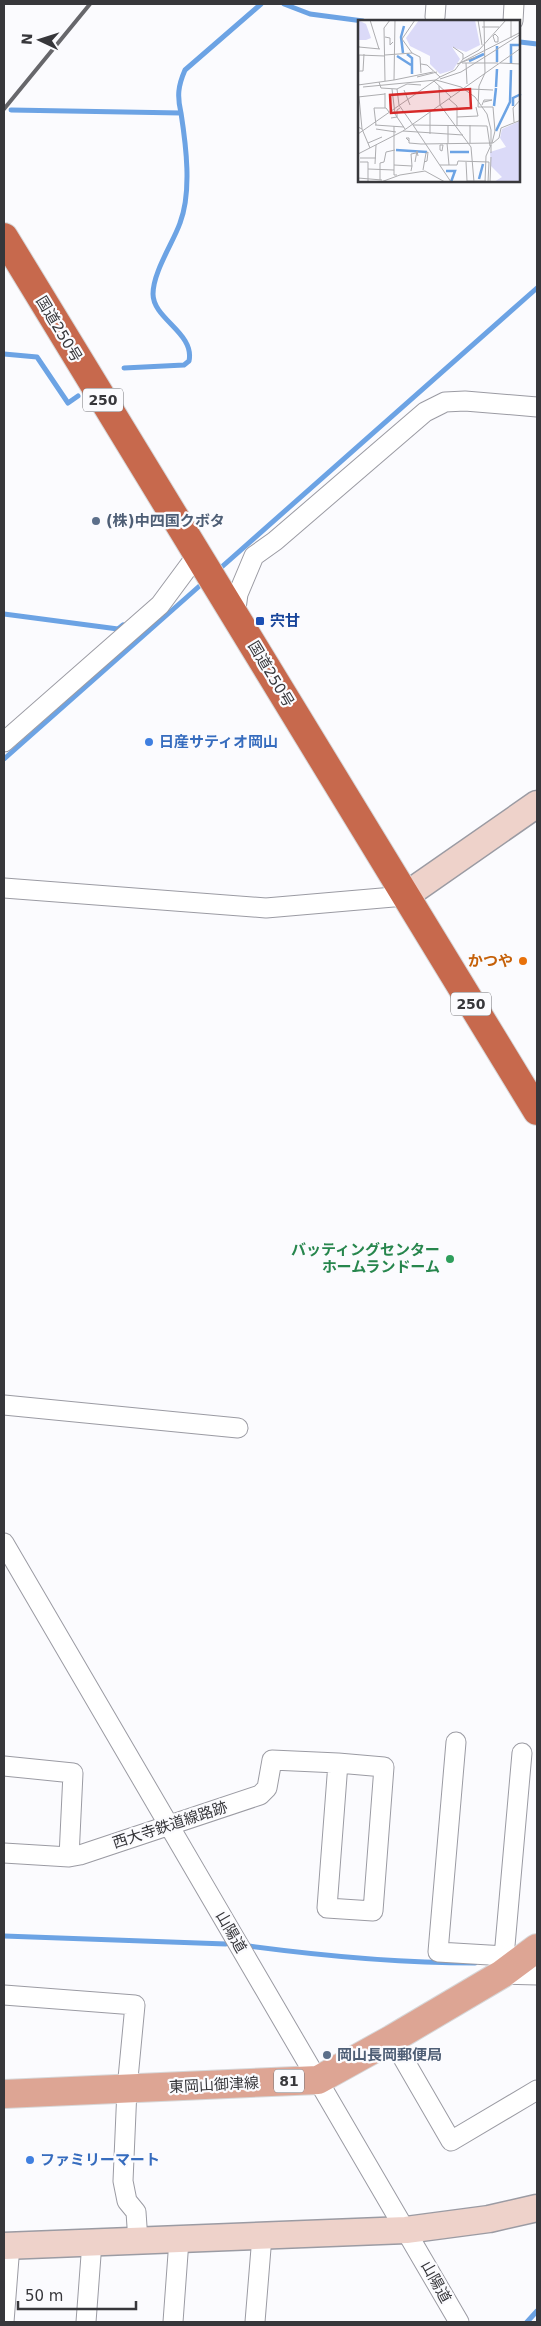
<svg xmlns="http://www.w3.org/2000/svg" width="541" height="2326" font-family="'DejaVu Sans','Noto Sans JP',sans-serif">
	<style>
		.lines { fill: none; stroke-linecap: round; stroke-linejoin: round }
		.stream { stroke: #6ca3e4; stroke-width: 5 }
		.street-casing { stroke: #9b9ba3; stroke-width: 21 }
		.secondary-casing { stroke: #9b9ba3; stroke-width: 29 }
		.primary-casing { stroke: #d7d7d8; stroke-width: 30 }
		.highway-casing { stroke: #d7d7d8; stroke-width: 30 }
		.street { stroke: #fff; stroke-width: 19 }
		.secondary { stroke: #eed2ca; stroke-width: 26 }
		.primary { stroke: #dda594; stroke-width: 28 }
		.highway { stroke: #c7694d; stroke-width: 28 }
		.rail { stroke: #67676b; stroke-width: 4 }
		.service-dot { fill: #5c6f8a; stroke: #fbfbfe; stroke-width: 2 }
		.transit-dot { fill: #1a4fb4; stroke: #fbfbfe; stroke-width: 2 }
		.shop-dot { fill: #3f7fe0; stroke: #fbfbfe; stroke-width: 2 }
		.food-dot { fill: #e8710a; stroke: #fbfbfe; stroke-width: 2 }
		.leisure-dot { fill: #2e9e5b; stroke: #fbfbfe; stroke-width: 2 }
		.labels { text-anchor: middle; stroke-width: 4.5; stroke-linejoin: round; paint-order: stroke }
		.shield { fill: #fbfbfe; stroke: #727276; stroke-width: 1 }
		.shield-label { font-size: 14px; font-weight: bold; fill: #37373b }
		.street-label { font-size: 15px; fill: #37373b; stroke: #fbfbfe }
		.service-label { font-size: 15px; font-weight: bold; fill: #4e5e75; stroke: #fbfbfe; text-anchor: start }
		.transit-label { font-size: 15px; font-weight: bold; fill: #164399; stroke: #fbfbfe; text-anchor: start }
		.shop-label { font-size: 15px; font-weight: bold; fill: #366cbe; stroke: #fbfbfe; text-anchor: start }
		.food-label { font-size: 15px; font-weight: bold; fill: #c56008; stroke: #fbfbfe; text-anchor: end }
		.leisure-label { font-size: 15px; font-weight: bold; fill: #27864d; stroke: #fbfbfe; text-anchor: end }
		.inset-river { fill: none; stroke: #6ca3e4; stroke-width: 2.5 }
		.inset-road { fill: none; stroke: #adadb0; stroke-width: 1 }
		.view { fill: #d62828; fill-opacity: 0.15; stroke: #d62828; stroke-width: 2.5 }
		.inset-edge { fill: none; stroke: #37373b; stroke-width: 2.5 }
	</style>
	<rect width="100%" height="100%" fill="#fbfbfe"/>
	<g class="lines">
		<!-- stream -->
		<path class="stream" d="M 284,4 L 310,14 L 363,21
			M 520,42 L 537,44
			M 11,110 L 181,113 C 177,96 178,86 185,70 L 261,4
			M 4,354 L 37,357 L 68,403 L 78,396
			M 124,368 L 184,365 L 189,361 C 195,333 153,319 153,294 C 153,272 173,243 180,223 C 192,192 186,145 181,113
			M 216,572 L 537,288
			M 4,614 L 118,629 L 123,625
			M 4,759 L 204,582
			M 4,1936 L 226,1944
			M 249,1946 C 324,1956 398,1963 475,1963
			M 527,2322 L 537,2311"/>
		<!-- street casing -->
		<g class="street-casing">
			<path id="street" d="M 435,17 L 436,4
				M 513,21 L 514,4
				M 235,616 L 238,594 L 254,556 L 275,541 L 425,412 L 445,402 L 465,401 L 537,407
				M 4,742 L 160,605 L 197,555
				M 4,888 L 266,908 L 405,896
				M 4,1405 L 238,1428
				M 4,1543 L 459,2322
				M 456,1742 L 438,1952 L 522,1957
				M 338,1763 L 384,1767 L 373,1911 L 327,1908 Z
				M 4,1766 L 73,1773 L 69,1857
				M 4,1853 L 69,1857 L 80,1855 L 260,1795 L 267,1788 L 272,1760 L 338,1763
				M 504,1957 L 522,1753
				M 502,1974 L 537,1975
				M 4,1995 L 135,2005 L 127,2089 L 123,2181 L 127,2201 L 136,2212 L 138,2241
				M 392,2039 L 451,2141 L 537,2090
				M 4,2322 L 10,2245
				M 86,2322 L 92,2242
				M 173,2322 L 179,2240
				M 255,2322 L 262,2236"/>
		</g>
		<!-- secondary casing -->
		<g class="secondary-casing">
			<path id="secondary" d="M 405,896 L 537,804
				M 4,2246 L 406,2230 L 489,2219 L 537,2208"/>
		</g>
		<!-- primary casing -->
		<g class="primary-casing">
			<path id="primary" d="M 4,2094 L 318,2080 L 392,2039 L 502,1974 L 537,1948"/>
		</g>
		<!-- highway casing -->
		<g class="highway-casing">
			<path id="highway" d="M 4,237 L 537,1111"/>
		</g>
		<!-- street -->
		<use href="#street" class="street"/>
		<!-- secondary -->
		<use href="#secondary" class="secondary"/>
		<!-- primary -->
		<use href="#primary" class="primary"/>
		<!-- highway -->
		<use href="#highway" class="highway"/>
		<!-- rail -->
		<path class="rail" d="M 4,109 L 90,4"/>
	</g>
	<!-- markers -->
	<g class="service-dot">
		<circle cx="96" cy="521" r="5"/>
		<circle cx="327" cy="2055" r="5"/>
	</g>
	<rect class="transit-dot" x="255" y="616" width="10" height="10" rx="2.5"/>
	<g class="shop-dot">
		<circle cx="149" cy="742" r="5"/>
		<circle cx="30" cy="2160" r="5"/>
	</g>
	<circle class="food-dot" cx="523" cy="961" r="5"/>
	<circle class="leisure-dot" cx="450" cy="1259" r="5"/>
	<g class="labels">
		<!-- shield labels -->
		<g class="shield">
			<rect x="83" y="388.5" width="40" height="23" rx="4"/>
			<rect x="451" y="992.5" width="40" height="23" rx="4"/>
			<rect x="274" y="2069.5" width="30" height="23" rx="4"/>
		</g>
		<g class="shield-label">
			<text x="103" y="405">250</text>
			<text x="471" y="1009">250</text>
			<text x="289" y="2086">81</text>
		</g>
		<!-- street labels -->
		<g class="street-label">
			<text transform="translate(59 329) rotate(59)" y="5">国道250号</text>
			<text transform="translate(271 674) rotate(59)" y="5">国道250号</text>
			<text transform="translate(170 1825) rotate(-18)" y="5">西大寺鉄道線路跡</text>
			<text transform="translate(231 1932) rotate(60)" y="5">山陽道</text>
			<text transform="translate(214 2085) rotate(-3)" y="5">東岡山御津線</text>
			<text transform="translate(436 2282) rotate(61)" y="5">山陽道</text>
		</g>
		<!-- service labels -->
		<g class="service-label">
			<text x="106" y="526">(株)中四国クボタ</text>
			<text x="337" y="2060">岡山長岡郵便局</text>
		</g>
		<!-- transit labels -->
		<g class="transit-label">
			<text x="270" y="626">宍甘</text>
		</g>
		<!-- shop labels -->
		<g class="shop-label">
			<text x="159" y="747">日産サティオ岡山</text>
			<text x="40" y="2165">ファミリーマート</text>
		</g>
		<!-- food labels -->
		<g class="food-label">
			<text x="513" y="966">かつや</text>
		</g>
		<!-- leisure labels -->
		<g class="leisure-label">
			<text x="440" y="1255">バッティングセンター<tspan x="440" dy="17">ホームランドーム</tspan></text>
		</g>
	</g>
	<!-- overview -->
	<g transform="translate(358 20)">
		<rect width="162" height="162" fill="#fbfbfe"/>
		<path d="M 0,0 L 8,4 L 13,18 L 8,20 L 0,20 ZM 61,0 L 117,0 L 122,25 L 108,32 L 94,27 L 102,39 L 95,50 L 82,54 L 72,44 L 72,36 L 52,26 L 48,18 ZM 162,101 L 162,162 L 136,162 L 144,157 L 133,146 L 132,132 L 148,127 L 142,118 L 144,109 Z" fill="#dbdaf8"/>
		<path class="inset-river" d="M 139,26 L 139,42M 45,33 L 43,17 L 46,6M 49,34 L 54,38 L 54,54M 39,36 L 53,45M 111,41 L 126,34M 153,44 L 153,25 L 163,25M 138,67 L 139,49M 136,86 L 138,68M 155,86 L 155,78 L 163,74M 138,111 L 152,82 L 153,50M 38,130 L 69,132M 92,132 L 111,132M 88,151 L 97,151 L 93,162M 121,159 L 125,144"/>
		<path class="inset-road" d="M 12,0 L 21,29M 57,0 L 44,19 L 54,33 L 62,37 L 63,53M 120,0 L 124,25M 126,0 L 127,53 L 121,66 L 120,87 L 135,87 L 137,111 L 134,123M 153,0 L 153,18M 124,7 L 141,7M 135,16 L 137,14 L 140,17 L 140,22 L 137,22 L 135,16M 27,17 L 32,18 L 32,25 L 35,22M 0,24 L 1,27 L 22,29M 95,27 L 105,34 L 105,39M 27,35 L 54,33M 102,43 L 163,12M 104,43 L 140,43M 108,43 L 109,64M 142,43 L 163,44M 63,44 L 69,45 L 82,57M 99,44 L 118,37M 2,51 L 5,51 L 6,34M 1,52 L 1,35 L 27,36M 59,57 L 79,52M 82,59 L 103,52 L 163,14M 36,60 L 75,52M 27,61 L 26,8 L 32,0M 76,61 L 93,77M 21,62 L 23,68 L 39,69 L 41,85 L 55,105M 0,65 L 36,60 L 37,0M 81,66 L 82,85M 5,67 L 78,60 L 103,67 L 117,77 L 129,94 L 133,110 L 133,133M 34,69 L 37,94 L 47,109M 39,69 L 49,64 L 63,65M 112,69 L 135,70M 46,70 L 52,85M 0,77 L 27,74M 1,77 L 4,109M 91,79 L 99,86 L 99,106M 82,85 L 113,127 L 116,162M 124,85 L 126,80 L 134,80 L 126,82M 27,88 L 27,73M 99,97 L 120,96 L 118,87M 33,98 L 39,97 L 39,90 L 42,88M 156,102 L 155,88 L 163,79M 17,105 L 46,107M 18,105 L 16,88 L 28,88 L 31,92M 55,105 L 129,106 L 132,126M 55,105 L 93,162M 112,105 L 112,123M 36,106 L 36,155 L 39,155M 0,107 L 4,109 L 12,128M 18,109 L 38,112M 45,111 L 105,115M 0,114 L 82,57 L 97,50 L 105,39 L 121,30 L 148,0M 72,114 L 72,92M 51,121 L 48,118 L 51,118 L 51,123 L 63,124 L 135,123 L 141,118 L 143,108 L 163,100M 10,123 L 24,117M 89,123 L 91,145M 90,123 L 90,106M 82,125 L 85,125 L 84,131 L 82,130 ZM 0,134 L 45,111 L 163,28M 2,138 L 18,138M 2,142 L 10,142 L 10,162M 57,142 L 59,131 L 60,136M 108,142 L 109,161 L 128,161M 17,144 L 18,125M 36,145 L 54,146 L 53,151M 82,145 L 99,145 L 100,141 L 131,142 L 130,162M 54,146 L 53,134 L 58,133M 10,149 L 36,150M 65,150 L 68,133 L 70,132 L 69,141 L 66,142M 0,153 L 0,114M 0,158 L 24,160M 22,160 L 22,143 L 26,142 L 28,132 L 37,130M 23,162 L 42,155 L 67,151 L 87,162M 127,162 L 128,136 L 133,125M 132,162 L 133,137"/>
		<path class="view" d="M 112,69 L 113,88 L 33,93 L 32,75 Z"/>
		<rect width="162" height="162" class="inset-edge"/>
	</g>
	<!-- border -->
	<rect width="541" height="2326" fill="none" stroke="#37373b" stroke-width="10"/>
	<!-- north arrow -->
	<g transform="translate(40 40) rotate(274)" stroke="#fbfbfe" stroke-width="4" paint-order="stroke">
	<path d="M0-4L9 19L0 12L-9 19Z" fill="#37373b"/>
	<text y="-8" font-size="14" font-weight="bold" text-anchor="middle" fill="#37373b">N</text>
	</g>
	<!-- scale -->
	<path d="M18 2301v8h118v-8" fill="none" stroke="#37373b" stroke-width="2.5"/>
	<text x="25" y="2301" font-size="15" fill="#37373b" stroke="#fbfbfe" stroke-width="4" paint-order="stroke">50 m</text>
</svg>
